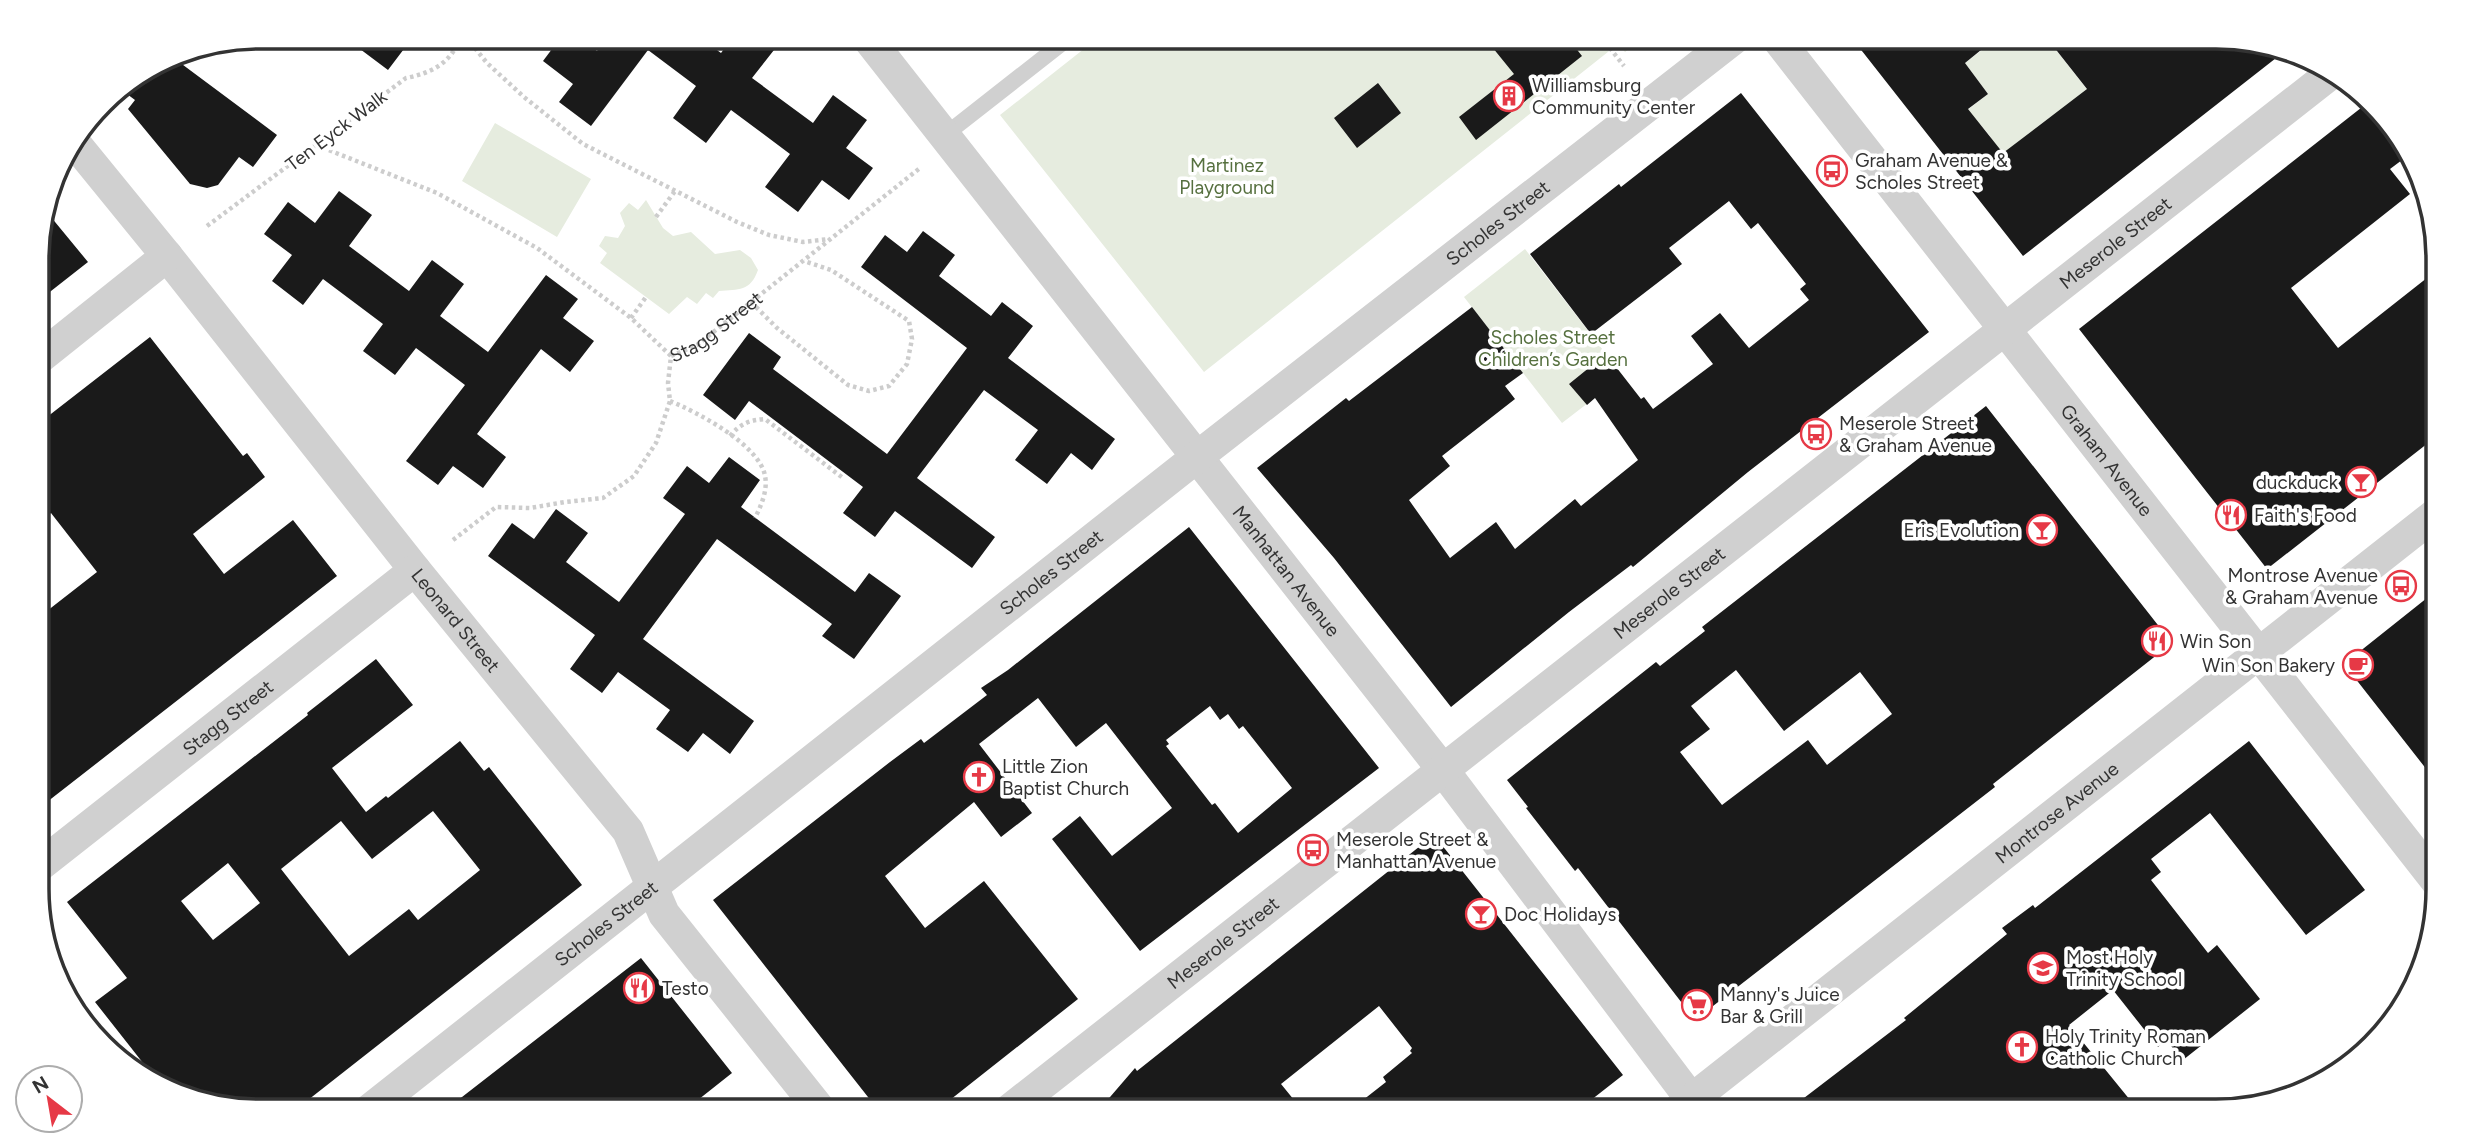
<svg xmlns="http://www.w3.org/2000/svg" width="2475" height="1148" font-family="Figtree,sans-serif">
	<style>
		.green { fill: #e6ecdf }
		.building { fill: #1a1a1a; fill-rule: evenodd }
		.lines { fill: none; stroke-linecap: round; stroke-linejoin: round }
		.path { stroke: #cdcdcd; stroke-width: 4.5; stroke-dasharray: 3.5 3.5; stroke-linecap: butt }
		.lane { stroke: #d0d0d0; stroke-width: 16 }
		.street { stroke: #d0d0d0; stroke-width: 32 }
		.labels { text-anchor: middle; stroke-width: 7; stroke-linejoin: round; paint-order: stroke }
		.poi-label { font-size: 19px; fill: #333; stroke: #fff; text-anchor: start }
		.street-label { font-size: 19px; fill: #333; stroke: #fff }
		.park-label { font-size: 19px; fill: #56703f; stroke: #fff }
		.rim { fill: none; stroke: #333; stroke-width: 3.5 }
	</style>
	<rect width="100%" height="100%" fill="#fff"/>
	<!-- green -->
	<path class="green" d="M 1099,37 L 1643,37 L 1625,52 L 1618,44 L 1204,372 L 1000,115 Z
		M 1999,37 L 2054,37 L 2049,41 L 2108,116 L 2056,113 L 2037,127 L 2008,175 L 1990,136 L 1980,124 L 1973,130 L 1961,115 L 1988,94 L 1965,63 Z
		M 495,123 L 591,179 L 557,237 L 462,181 Z
		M 646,200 L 663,228 L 673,236 L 691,232 L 715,254 L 740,250 L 751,258 L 758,270 C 750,292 739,289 719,291 L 713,298 L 706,293 L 697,304 L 687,297 L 669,314 L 600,263 L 607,253 L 599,246 L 605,236 L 618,238 L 625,226 L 620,213 L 629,203 L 638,210 Z
		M 1525,249 L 1623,376 L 1562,423 L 1464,297 Z"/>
	<!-- building -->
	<path class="building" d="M 344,37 L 413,37 L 388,70 Z
		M 561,37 L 577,37 L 597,51 L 607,37 L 699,37 L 721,53 L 733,37 L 756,37 L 774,50 L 752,78 L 813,123 L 833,95 L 867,120 L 846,148 L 873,168 L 849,200 L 822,180 L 798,212 L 765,187 L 790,154 L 731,110 L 706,143 L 673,118 L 696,86 L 648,50 L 591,126 L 559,102 L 573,84 L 543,61 Z
		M 1484,37 L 1567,37 L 1582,56 L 1476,140 L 1459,117 L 1514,74 Z
		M 1851,37 L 1997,37 L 1965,63 L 1988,94 L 1968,109 L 2003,153 L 2087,89 L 2046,37 L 2216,37 L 2285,51 L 2023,256 Z
		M 171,56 L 277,135 L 253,167 L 239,157 L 218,185 L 207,188 L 190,184 L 128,109 L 135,100 L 119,88 Z
		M 1378,83 L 1401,113 L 1357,148 L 1334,118 Z
		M 1741,93 L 1929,332 L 1748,472 L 1633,567 L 1631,565 L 1569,612 L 1451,707 L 1334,558 L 1257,468 L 1346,398 L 1349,401 L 1472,307 L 1523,373 L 1505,386 L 1515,399 L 1442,456 L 1450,466 L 1409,500 L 1450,558 L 1496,522 L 1515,549 L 1575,499 L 1581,506 L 1638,460 L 1595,398 L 1587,405 L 1569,384 L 1606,354 L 1641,399 L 1644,397 L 1653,409 L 1713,364 L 1691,336 L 1720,313 L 1749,348 L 1809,300 L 1800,289 L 1806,284 L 1758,223 L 1751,229 L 1729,201 L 1669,248 L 1682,264 L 1591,334 L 1530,254 L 1619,184 L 1621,187 Z
		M 2366,104 L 2393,124 L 2406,157 L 2390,169 L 2410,194 L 2291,288 L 2338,348 L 2437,270 L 2437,436 L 2267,569 L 2079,329 Z
		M 339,191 L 372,215 L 349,246 L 409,291 L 432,260 L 464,284 L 440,316 L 488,352 L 546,275 L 578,299 L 563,318 L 594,341 L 570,372 L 541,349 L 477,434 L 506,457 L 483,488 L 453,466 L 438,485 L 406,461 L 465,385 L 416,348 L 395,375 L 363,351 L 383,324 L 323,279 L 303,305 L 272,281 L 292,255 L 264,234 L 288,202 L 315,223 Z
		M 46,211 L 88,262 L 37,302 L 37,244 Z
		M 923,231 L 955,255 L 939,276 L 991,316 L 1002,302 L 1033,326 L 1008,358 L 1115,439 L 1092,470 L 1071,453 L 1047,484 L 1015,460 L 1038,430 L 984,390 L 917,478 L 995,537 L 972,568 L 895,511 L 875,537 L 843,513 L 863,487 L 749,401 L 735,420 L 703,395 L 749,333 L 781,357 L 773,369 L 887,454 L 967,348 L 861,267 L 885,235 L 907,252 Z
		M 150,337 L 243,456 L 247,453 L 265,477 L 193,534 L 224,574 L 293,520 L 337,576 L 38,809 L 38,618 L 97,572 L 51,513 L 38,523 L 38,424 Z
		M 1986,406 L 2172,643 L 1993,784 L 1995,787 L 1695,1020 L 1578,868 L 1575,871 L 1526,808 L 1528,807 L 1507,780 L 1656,662 L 1660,666 L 1705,631 L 1702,627 ZM 1736,670 L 1784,731 L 1860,672 L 1892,714 L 1827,765 L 1808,740 L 1722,805 L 1680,752 L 1710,729 L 1691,706 Z
		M 729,457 L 760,480 L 741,507 L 855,592 L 869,573 L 901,596 L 854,659 L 822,636 L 832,624 L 717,539 L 643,639 L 754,721 L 730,754 L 703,733 L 688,752 L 656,729 L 670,710 L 618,672 L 602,693 L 570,669 L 595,635 L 488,556 L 512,523 L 534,539 L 556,509 L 588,533 L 566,562 L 619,602 L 685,514 L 663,498 L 687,466 L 709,483 Z
		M 1189,527 L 1379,768 L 1140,951 L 1052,839 L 1080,816 L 1112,856 L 1172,808 L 1106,723 L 1076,747 L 1038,698 L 979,744 L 1032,813 L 1001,837 L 974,802 L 885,876 L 925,928 L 984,881 L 1078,999 L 936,1111 L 879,1111 L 713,900 L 890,762 L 921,739 L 924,743 L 987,695 L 981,688 L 1008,670 ZM 1210,706 L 1220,720 L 1228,714 L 1239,729 L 1243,726 L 1292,788 L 1238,833 L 1215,803 L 1212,805 L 1166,746 L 1169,744 L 1166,740 Z
		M 2437,590 L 2438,643 L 2438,784 L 2344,664 Z
		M 376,659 L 413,705 L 332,768 L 366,812 L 386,796 L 388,798 L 460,741 L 484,771 L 489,767 L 582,885 L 294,1111 L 259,1111 L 174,1094 L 158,1082 L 95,1002 L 127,978 L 67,902 L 308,715 L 307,713 ZM 433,811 L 480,870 L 418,920 L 409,909 L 349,956 L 281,869 L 341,821 L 372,859 ZM 228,863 L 260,903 L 213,940 L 181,901 Z
		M 2249,741 L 2365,890 L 2306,935 L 2210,813 L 2151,859 L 2161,872 L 2151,880 L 2208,953 L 2217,945 L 2260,999 L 2183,1060 L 2166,1040 L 2158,1047 L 2113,990 L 2069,1025 L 2139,1111 L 1787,1111 L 1906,1020 L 1904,1018 L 2007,934 L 2002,928 L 2033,905 L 2035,908 Z
		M 1434,835 L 1623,1075 L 1577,1111 L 1349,1111 L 1386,1082 L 1383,1077 L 1412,1053 L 1410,1051 L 1412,1048 L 1379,1006 L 1281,1084 L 1303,1111 L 1098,1111 L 1135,1068 L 1137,1071 Z
		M 641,958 L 732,1073 L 684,1111 L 444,1111 Z"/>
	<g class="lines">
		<!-- path -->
		<g class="path">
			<path d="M 466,37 L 487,63 L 524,97 L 583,144 L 737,222 L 769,235 L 803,242 L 829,239"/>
			<path d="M 1601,37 L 1624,66"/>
			<path d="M 1531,46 L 1542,37"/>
			<path d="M 316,145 L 437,193 L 537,248 L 631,318 L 671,356"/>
			<path d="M 656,217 L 675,191"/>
			<path d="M 207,226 L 406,78 C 431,73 452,63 460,37"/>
			<path d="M 751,302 L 777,328 L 848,385 L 869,391 L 889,386 L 907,364 L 912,339 L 909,321 L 831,270 L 804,261"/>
			<path d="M 631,318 L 646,297"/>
			<path d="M 670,401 C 697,412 760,445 765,476 C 768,490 761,506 755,518"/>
			<path d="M 730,436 C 740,424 749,420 765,419 L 843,478"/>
			<path id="s1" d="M 453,540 L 496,507 L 530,508 L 565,502 L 603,498 L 634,476 L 656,443 L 670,401 L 668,383 L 671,356 L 697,345 L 920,168"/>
		</g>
		<!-- lane -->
		<path class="lane" d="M 945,135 L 1070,37"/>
		<!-- street -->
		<g class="street">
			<path id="s2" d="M 867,37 L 1443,770 L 1700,1111"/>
			<path id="s3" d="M 1776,37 L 2438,883"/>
			<path id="s4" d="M 74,142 L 167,256 L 415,570 L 628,831 L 664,914 L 821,1111"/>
			<path d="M 38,359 L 167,256"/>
			<path id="s5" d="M 39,866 L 415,570"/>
			<path id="s6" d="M 368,1111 L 1197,457 L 1736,37"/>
			<path id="s7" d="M 1008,1111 L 2329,75"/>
			<path id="s8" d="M 1677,1111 L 2437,513"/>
		</g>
	</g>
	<!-- icons -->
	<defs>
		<g id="building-ring" transform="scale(1.575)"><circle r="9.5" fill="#fff" stroke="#e63946" stroke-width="1.5"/><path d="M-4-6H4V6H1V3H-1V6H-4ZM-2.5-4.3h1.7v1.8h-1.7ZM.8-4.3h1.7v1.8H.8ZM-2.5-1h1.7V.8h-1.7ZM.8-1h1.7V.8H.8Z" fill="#e63946"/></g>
		<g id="bus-ring" transform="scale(1.575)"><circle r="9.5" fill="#fff" stroke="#e63946" stroke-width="1.5"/><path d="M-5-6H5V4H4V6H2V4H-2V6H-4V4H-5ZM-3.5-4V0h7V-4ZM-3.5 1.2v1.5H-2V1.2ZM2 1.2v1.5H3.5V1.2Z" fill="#e63946"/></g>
		<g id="bar-ring" transform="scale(1.575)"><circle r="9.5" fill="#fff" stroke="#e63946" stroke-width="1.5"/><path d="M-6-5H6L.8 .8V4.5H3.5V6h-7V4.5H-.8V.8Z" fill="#e63946"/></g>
		<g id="restaurant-ring" transform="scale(1.575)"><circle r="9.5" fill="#fff" stroke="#e63946" stroke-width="1.5"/><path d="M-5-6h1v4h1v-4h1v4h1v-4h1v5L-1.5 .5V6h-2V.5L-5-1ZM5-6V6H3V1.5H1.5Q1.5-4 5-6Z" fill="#e63946"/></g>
		<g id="cafe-ring" transform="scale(1.575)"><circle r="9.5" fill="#fff" stroke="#e63946" stroke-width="1.5"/><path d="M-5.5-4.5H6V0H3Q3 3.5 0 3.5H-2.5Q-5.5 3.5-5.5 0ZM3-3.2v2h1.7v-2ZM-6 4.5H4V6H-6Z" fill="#e63946"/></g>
		<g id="church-ring" transform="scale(1.575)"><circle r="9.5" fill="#fff" stroke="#e63946" stroke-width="1.5"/><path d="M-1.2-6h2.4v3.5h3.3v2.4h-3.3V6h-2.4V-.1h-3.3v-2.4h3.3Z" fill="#e63946"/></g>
		<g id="school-ring" transform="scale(1.575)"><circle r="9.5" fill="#fff" stroke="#e63946" stroke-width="1.5"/><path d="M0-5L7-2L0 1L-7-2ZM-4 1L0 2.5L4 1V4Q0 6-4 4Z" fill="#e63946"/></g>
		<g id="supermarket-ring" transform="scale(1.575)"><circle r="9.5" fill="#fff" stroke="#e63946" stroke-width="1.5"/><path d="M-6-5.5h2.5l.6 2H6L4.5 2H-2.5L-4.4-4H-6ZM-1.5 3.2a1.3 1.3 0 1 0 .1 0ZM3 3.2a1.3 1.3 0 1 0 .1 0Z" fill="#e63946"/></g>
	</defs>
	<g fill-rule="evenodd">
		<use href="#building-ring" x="1509" y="96"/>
		<use href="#bus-ring" x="1832" y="171"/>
		<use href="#bus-ring" x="1816" y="434"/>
		<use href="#bar-ring" x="2361" y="482"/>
		<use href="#restaurant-ring" x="2231" y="515"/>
		<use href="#bar-ring" x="2042" y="530"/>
		<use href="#bus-ring" x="2401" y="586"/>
		<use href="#restaurant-ring" x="2157" y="641"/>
		<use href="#cafe-ring" x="2358" y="665"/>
		<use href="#church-ring" x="979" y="777"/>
		<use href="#bus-ring" x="1313" y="850"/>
		<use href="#bar-ring" x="1481" y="914"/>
		<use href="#school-ring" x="2043" y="968"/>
		<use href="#restaurant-ring" x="639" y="988"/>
		<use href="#supermarket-ring" x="1697" y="1005"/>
		<use href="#church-ring" x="2022" y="1047"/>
	</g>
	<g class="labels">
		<!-- poi labels -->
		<g class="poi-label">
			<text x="1532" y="92">Williamsburg<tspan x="1532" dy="22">Community Center</tspan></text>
			<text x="1855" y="167">Graham Avenue &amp;<tspan x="1855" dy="22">Scholes Street</tspan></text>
			<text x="1839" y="430">Meserole Street<tspan x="1839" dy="22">&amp; Graham Avenue</tspan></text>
			<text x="2338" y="489" text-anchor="end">duckduck</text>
			<text x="2254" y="522">Faith's Food</text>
			<text x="2019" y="537" text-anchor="end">Eris Evolution</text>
			<text x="2378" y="582" text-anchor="end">Montrose Avenue<tspan x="2378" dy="22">&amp; Graham Avenue</tspan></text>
			<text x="2180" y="648">Win Son</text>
			<text x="2335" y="672" text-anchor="end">Win Son Bakery</text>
			<text x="1002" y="773">Little Zion<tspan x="1002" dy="22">Baptist Church</tspan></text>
			<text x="1336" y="846">Meserole Street &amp;<tspan x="1336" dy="22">Manhattan Avenue</tspan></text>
			<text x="1504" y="921">Doc Holidays</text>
			<text x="2066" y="964">Most Holy<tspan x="2066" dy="22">Trinity School</tspan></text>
			<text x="662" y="995">Testo</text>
			<text x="1720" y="1001">Manny's Juice<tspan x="1720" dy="22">Bar &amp; Grill</tspan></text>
			<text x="2045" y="1043">Holy Trinity Roman<tspan x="2045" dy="22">Catholic Church</tspan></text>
		</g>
		<!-- street labels -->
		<g class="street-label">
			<text transform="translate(336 130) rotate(-37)" y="7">Ten Eyck Walk</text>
			<text dy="7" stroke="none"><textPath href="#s6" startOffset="1437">Scholes Street</textPath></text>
			<text dy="7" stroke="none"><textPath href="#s7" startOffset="1407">Meserole Street</textPath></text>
			<text dy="7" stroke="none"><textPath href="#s1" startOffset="383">Stagg Street</textPath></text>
			<text dy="7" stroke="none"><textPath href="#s3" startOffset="537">Graham Avenue</textPath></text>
			<text dy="7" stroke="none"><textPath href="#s2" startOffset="679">Manhattan Avenue</textPath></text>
			<text dy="7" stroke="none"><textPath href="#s6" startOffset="870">Scholes Street</textPath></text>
			<text dy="7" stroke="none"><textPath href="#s7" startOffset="840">Meserole Street</textPath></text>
			<text dy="7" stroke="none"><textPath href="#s4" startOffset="612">Leonard Street</textPath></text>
			<text dy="7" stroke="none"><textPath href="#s5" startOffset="240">Stagg Street</textPath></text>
			<text dy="7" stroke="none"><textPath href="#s8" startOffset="483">Montrose Avenue</textPath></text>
			<text dy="7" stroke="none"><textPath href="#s6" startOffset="303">Scholes Street</textPath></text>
			<text dy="7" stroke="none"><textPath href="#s7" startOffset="273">Meserole Street</textPath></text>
		</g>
		<!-- park labels -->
		<g class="park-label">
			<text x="1227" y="172">Martinez<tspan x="1227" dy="22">Playground</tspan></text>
			<text x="1553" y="344">Scholes Street<tspan x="1553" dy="22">Children’s Garden</tspan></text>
		</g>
	</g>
	<!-- crop -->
	<path d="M0 0H2475V1148H0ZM259 49H2216A210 210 0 0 1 2426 259V889A210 210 0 0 1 2216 1099H259A210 210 0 0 1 49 889V259A210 210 0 0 1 259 49Z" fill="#fff" fill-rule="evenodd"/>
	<path class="rim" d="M259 49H2216A210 210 0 0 1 2426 259V889A210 210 0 0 1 2216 1099H259A210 210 0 0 1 49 889V259A210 210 0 0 1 259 49Z"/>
	<!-- north arrow -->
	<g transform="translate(49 1099) rotate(329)"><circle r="33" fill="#ffffff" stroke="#adadad" stroke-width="2"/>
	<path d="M0-5L12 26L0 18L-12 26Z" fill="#e63946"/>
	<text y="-10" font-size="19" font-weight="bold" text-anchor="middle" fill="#333333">N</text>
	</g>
</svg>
